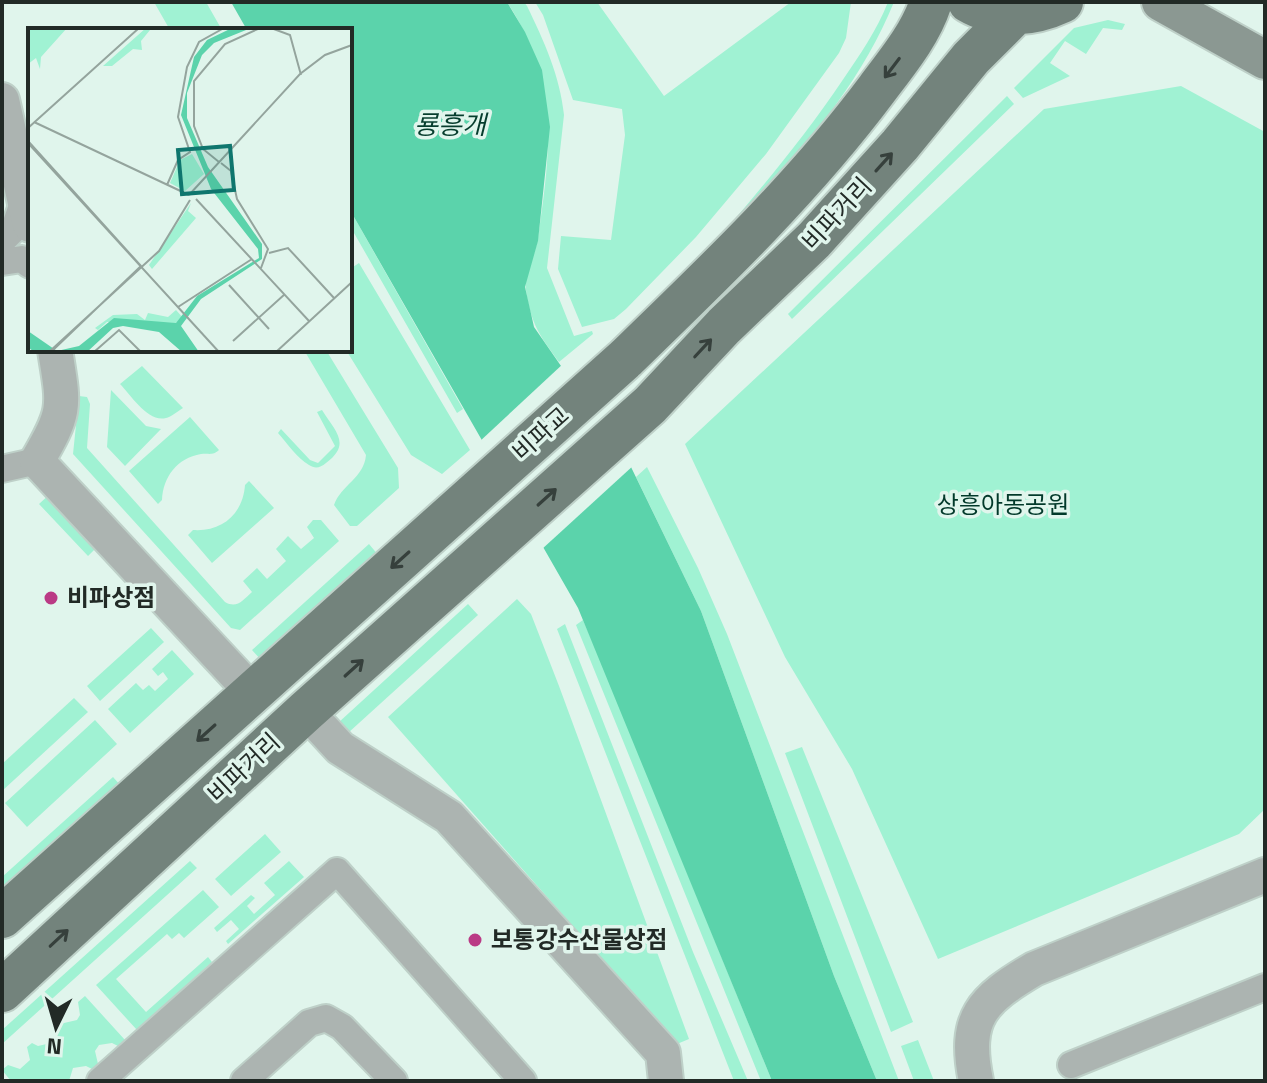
<svg xmlns="http://www.w3.org/2000/svg" width="1267" height="1083" font-family="'Titillium Web','Noto Sans KR',sans-serif">
	<style>
		.green { fill: #a0f2d3 }
		.water { fill: #5bd3ab }
		.pier { fill: #e0f5ec }
		.lines { fill: none; stroke-linecap: round; stroke-linejoin: round }
		.minor-casing { stroke: #bed0c8; stroke-width: 30 }
		.tertiary-casing { stroke: #bed0c8; stroke-width: 38 }
		.secondary-casing { stroke: #bed0c8; stroke-width: 42 }
		.primary-casing { stroke: #bed0c8; stroke-width: 46 }
		.minor { stroke: #acb4b1; stroke-width: 26 }
		.tertiary { stroke: #acb4b1; stroke-width: 34 }
		.secondary { stroke: #8b9892; stroke-width: 38 }
		.primary { stroke: #73837c; stroke-width: 42 }
		.oneway { stroke: #36403c }
		.poi-dot { fill: #ba3a85; stroke: #e0f5ec; stroke-width: 3 }
		.labels { text-anchor: middle; stroke-width: 7; stroke-linejoin: round; paint-order: stroke }
		.street-label { font-size: 24px; fill: #222a26; stroke: #e0f5ec }
		.park-label { font-size: 24px; fill: #02392a; stroke: #e0f5ec }
		.poi-label { font-size: 24px; font-weight: bold; fill: #222a26; stroke: #e0f5ec; text-anchor: start }
		.water-label { font-size: 26px; font-style: italic; fill: #063d2d; stroke: #e0f5ec }
		.inset-road { fill: none; stroke: #94a49d; stroke-width: 2 }
		.view { fill: #0f766e; fill-opacity: 0.15; stroke: #0f766e; stroke-width: 4 }
		.inset-edge { fill: none; stroke: #222a26; stroke-width: 4 }
	</style>
	<rect width="100%" height="100%" fill="#e0f5ec"/>
	<!-- green -->
	<path class="green" d="M 154,2 L 206,2 L 222,30 L 170,30 Z
		M 507,2 L 524,2 L 527,6 C 544,41 560,76 564,115 L 547,268 L 574,336 L 592,331 L 593,334 L 559,362 C 540,336 531,324 526,291 C 523,274 536,254 538,238 C 551,147 560,83 507,2 Z
		M 535,2 L 597,2 L 664,96 L 791,2 L 851,2 L 846,38 L 839,53 L 766,154 L 696,237 L 626,309 L 614,319 L 582,327 L 558,269 L 561,236 L 611,240 L 625,135 L 622,109 L 573,100 L 543,15 Z
		M 888,2 L 894,2 C 856,96 782,174 713,245 C 758,192 803,139 842,81 C 859,56 877,30 888,2 Z
		M 1108,20 L 1125,24 L 1122,30 L 1103,28 L 1086,54 L 1065,41 L 1050,63 L 1070,76 L 1023,98 L 1014,88 L 1074,28 Z
		M 1181,86 L 1265,132 L 1265,809 L 1239,834 L 938,959 L 852,769 L 785,657 L 685,444 L 1044,109 Z
		M 1007,96 L 1014,104 L 792,319 L 788,314 Z
		M 350,210 L 463,409 L 457,413 L 350,226 Z
		M 359,263 L 470,450 L 442,474 L 411,455 L 346,350 L 350,350 L 350,269 Z
		M 304,350 L 326,350 L 398,468 L 399,488 L 357,526 L 350,526 L 334,505 C 341,485 364,478 366,455 Z
		M 142,366 L 183,408 C 178,411 171,417 166,418 C 148,423 131,395 120,384 Z
		M 111,390 L 146,426 L 161,429 L 125,466 L 107,447 Z
		M 79,396 L 87,397 L 90,404 L 87,448 L 225,602 C 237,609 243,600 252,592 L 243,581 L 257,568 L 267,579 L 286,561 L 276,549 L 288,536 L 301,549 L 314,538 L 307,527 L 313,520 L 321,520 L 339,541 L 240,630 L 231,628 L 73,454 Z
		M 322,410 C 335,431 352,444 326,463 C 320,468 315,469 309,465 C 297,458 287,443 278,433 L 281,429 L 310,460 L 318,463 L 335,446 L 317,412 Z
		M 190,417 L 219,450 C 212,456 210,453 201,454 C 177,458 163,477 162,500 L 158,504 L 129,471 Z
		M 647,467 L 698,568 L 727,634 L 899,1081 L 877,1081 L 834,976 L 701,611 L 636,477 Z
		M 249,481 L 274,508 L 212,563 L 188,535 L 193,530 C 222,532 243,514 245,485 Z
		M 51,493 L 99,545 L 88,556 L 39,504 Z
		M 369,544 L 379,556 L 262,661 L 252,650 Z
		M 517,599 L 531,614 L 559,686 L 689,1039 L 677,1044 L 388,717 Z
		M 468,604 L 478,615 L 348,733 L 338,723 Z
		M 583,620 L 603,666 L 772,1081 L 761,1081 L 576,625 Z
		M 565,624 L 693,952 L 748,1081 L 734,1081 L 557,629 Z
		M 151,628 L 164,642 L 100,701 L 87,686 Z
		M 172,650 L 194,674 L 130,733 L 108,709 L 136,683 L 143,690 L 149,685 L 155,691 L 168,679 L 163,672 L 158,676 L 152,669 Z
		M 74,698 L 88,712 L 2,791 L 2,764 Z
		M 95,720 L 117,744 L 27,827 L 5,803 Z
		M 802,747 L 913,1022 L 891,1032 L 785,753 Z
		M 113,777 L 121,786 L 2,894 L 2,877 Z
		M 265,834 L 281,852 L 231,896 L 215,879 Z
		M 190,861 L 197,868 L 2,1044 L 2,1030 Z
		M 289,861 L 304,877 L 228,944 L 226,941 L 239,929 L 231,920 L 217,932 L 214,928 L 251,895 L 255,898 L 247,906 L 254,914 L 275,895 L 264,883 Z
		M 203,890 L 219,907 L 184,938 L 179,933 L 172,939 L 167,934 L 116,979 L 146,1012 L 208,957 L 212,962 L 137,1030 L 96,985 Z
		M 85,996 L 125,1040 L 118,1046 L 112,1043 L 99,1045 L 95,1051 L 98,1064 L 92,1069 L 86,1066 L 73,1068 L 69,1081 L 11,1081 L 2,1070 L 8,1065 L 20,1069 L 30,1060 L 27,1047 L 32,1043 L 38,1046 L 51,1043 L 55,1038 L 52,1025 L 58,1020 L 64,1023 L 77,1020 L 80,1015 L 78,1002 Z
		M 918,1040 L 934,1081 L 914,1081 L 901,1046 Z"/>
	<!-- water -->
	<path class="water" d="M 231,2 L 507,2 L 525,32 L 542,70 L 550,127 L 538,241 L 525,287 L 534,327 L 631,467 L 701,611 L 834,976 L 877,1081 L 772,1081 L 578,608 L 350,210 L 350,30 L 247,30 Z"/>
	<!-- pier -->
	<path class="pier" d="M 564,363 L 634,465 L 541,550 L 478,443 Z"/>
	<g class="lines">
		<!-- minor casing -->
		<g class="minor-casing">
			<path id="minor" d="M 2,241 L 14,229 L 24,200
				M 2,262 L 22,259 L 30,265
				M 2,469 L 37,461
				M 1071,1065 L 1265,987
				M 100,1081 L 337,871 L 523,1081
				M 244,1081 L 309,1023 L 326,1018 L 342,1027 L 394,1081"/>
		</g>
		<!-- tertiary casing -->
		<g class="tertiary-casing">
			<path id="tertiary" d="M 2,100 L 30,225
				M 55,350 C 64,407 67,410 37,461 L 252,692
				M 306,711 L 340,748 L 449,817 L 663,1053 L 666,1081
				M 976,1081 C 963,1017 982,1000 1034,969 L 1265,875"/>
		</g>
		<!-- secondary casing -->
		<g class="secondary-casing">
			<path id="secondary" d="M 1161,2 L 1265,60"/>
		</g>
		<!-- primary casing -->
		<g class="primary-casing">
			<path id="primary" d="M 969,2 C 998,19 1032,16 1062,2
				M 2,917 L 624,360 C 713,274 803,188 877,89 C 898,61 920,35 931,2
				M 2,991 L 306,711 L 650,405 L 724,326 L 814,240 L 900,145 L 971,58 L 1015,14"/>
		</g>
		<!-- minor -->
		<use href="#minor" class="minor"/>
		<!-- tertiary -->
		<use href="#tertiary" class="tertiary"/>
		<!-- secondary -->
		<use href="#secondary" class="secondary"/>
		<!-- primary -->
		<use href="#primary" class="primary"/>
	</g>
	<!-- one-way arrows -->
	<defs><path id="oneway-shaft" d="M-6 0H5M1.5-3L5.5 0L1.5 3" fill="none" stroke-width="1.6" stroke-linecap="round" stroke-linejoin="round" transform="scale(2)"/></defs>
	<g class="oneway">
		<use href="#oneway-shaft" transform="translate(892 68) rotate(127)"/>
		<use href="#oneway-shaft" transform="translate(884 162) rotate(-48)"/>
		<use href="#oneway-shaft" transform="translate(703 348) rotate(-47)"/>
		<use href="#oneway-shaft" transform="translate(547 497) rotate(-42)"/>
		<use href="#oneway-shaft" transform="translate(400 560) rotate(138)"/>
		<use href="#oneway-shaft" transform="translate(354 668) rotate(-42)"/>
		<use href="#oneway-shaft" transform="translate(206 733) rotate(138)"/>
		<use href="#oneway-shaft" transform="translate(59 938) rotate(-43)"/>
	</g>
	<!-- markers -->
	<g class="poi-dot">
		<circle cx="51" cy="598" r="8"/>
		<circle cx="475" cy="940" r="8"/>
	</g>
	<g class="labels">
		<!-- street labels -->
		<g class="street-label">
			<text transform="translate(837 214) rotate(-47)" y="8">비파거리</text>
			<text transform="translate(541 434) rotate(-42)" y="8">비파교</text>
			<text transform="translate(244 768) rotate(-43)" y="8">비파거리</text>
		</g>
		<!-- park labels -->
		<g class="park-label">
			<text x="1003" y="513">상흥아동공원</text>
		</g>
		<!-- poi labels -->
		<g class="poi-label">
			<text x="67" y="606">비파상점</text>
			<text x="491" y="948">보통강수산물상점</text>
		</g>
		<!-- water labels -->
		<g class="water-label">
			<text x="450" y="134">룡흥개</text>
		</g>
	</g>
	<!-- overview -->
	<g transform="translate(28 28)">
		<rect width="324" height="324" fill="#e0f5ec"/>
		<path d="M 0,0 L 39,0 L 13,29 L 12,41 L 8,30 L 0,36 ZM 118,0 L 122,2 L 113,13 L 114,22 L 105,21 L 84,38 L 75,38 ZM 164,126 L 176,146 L 157,163 L 142,155 L 152,132 ZM 163,175 L 160,183 L 168,190 L 124,241 L 121,237 ZM 148,282 L 155,290 L 148,295 L 79,294 L 70,302 L 67,300 L 85,287 L 109,286 L 117,292 L 120,285 L 140,289 Z" fill="#a0f2d3"/>
		<path d="M 204,0 L 223,0 L 186,15 L 174,27 L 159,65 L 159,90 L 180,139 L 234,216 L 234,231 L 173,271 L 153,298 L 171,324 L 154,324 L 131,304 L 95,298 L 85,300 L 59,324 L 6,324 L 0,319 L 0,303 L 29,323 L 51,318 L 86,290 L 148,295 L 169,268 L 231,230 L 230,221 L 183,161 L 153,87 L 166,29 L 179,12 Z" fill="#5bd3ab"/>
		<path class="inset-road" d="M 243,0 L 262,7 L 273,47M 6,94 L 161,167M 0,100 L 111,0M 0,113 L 113,238 L 23,324M 0,115 L 191,324M 191,134 L 175,121 L 166,98 L 166,53 L 197,16 L 232,0M 193,135 L 203,143 L 209,171 L 240,221 L 233,240M 139,157 L 150,132 L 162,124 L 150,89 L 159,39 L 171,14 L 196,0M 161,167 L 272,46 L 297,27 L 324,17M 168,171 L 281,293M 241,225 L 260,220 L 306,270M 201,257 L 241,301M 150,279 L 224,231M 205,313 L 257,266M 21,324 L 131,223 L 162,172M 66,324 L 91,302 L 113,324M 248,324 L 324,254"/>
		<path class="view" d="M 202,118 L 206,162 L 154,166 L 150,122 Z"/>
		<rect width="324" height="324" class="inset-edge"/>
	</g>
	<!-- border -->
	<rect width="1267" height="1083" fill="none" stroke="#222a26" stroke-width="8"/>
	<!-- north arrow -->
	<g transform="translate(56 1027) rotate(185)" stroke="#e0f5ec" stroke-width="6" paint-order="stroke">
	<path d="M0-6L14 30L0 20L-14 30Z" fill="#222a26"/>
	<text y="-12" font-size="22" font-weight="bold" text-anchor="middle" fill="#222a26">N</text>
	</g>
</svg>
